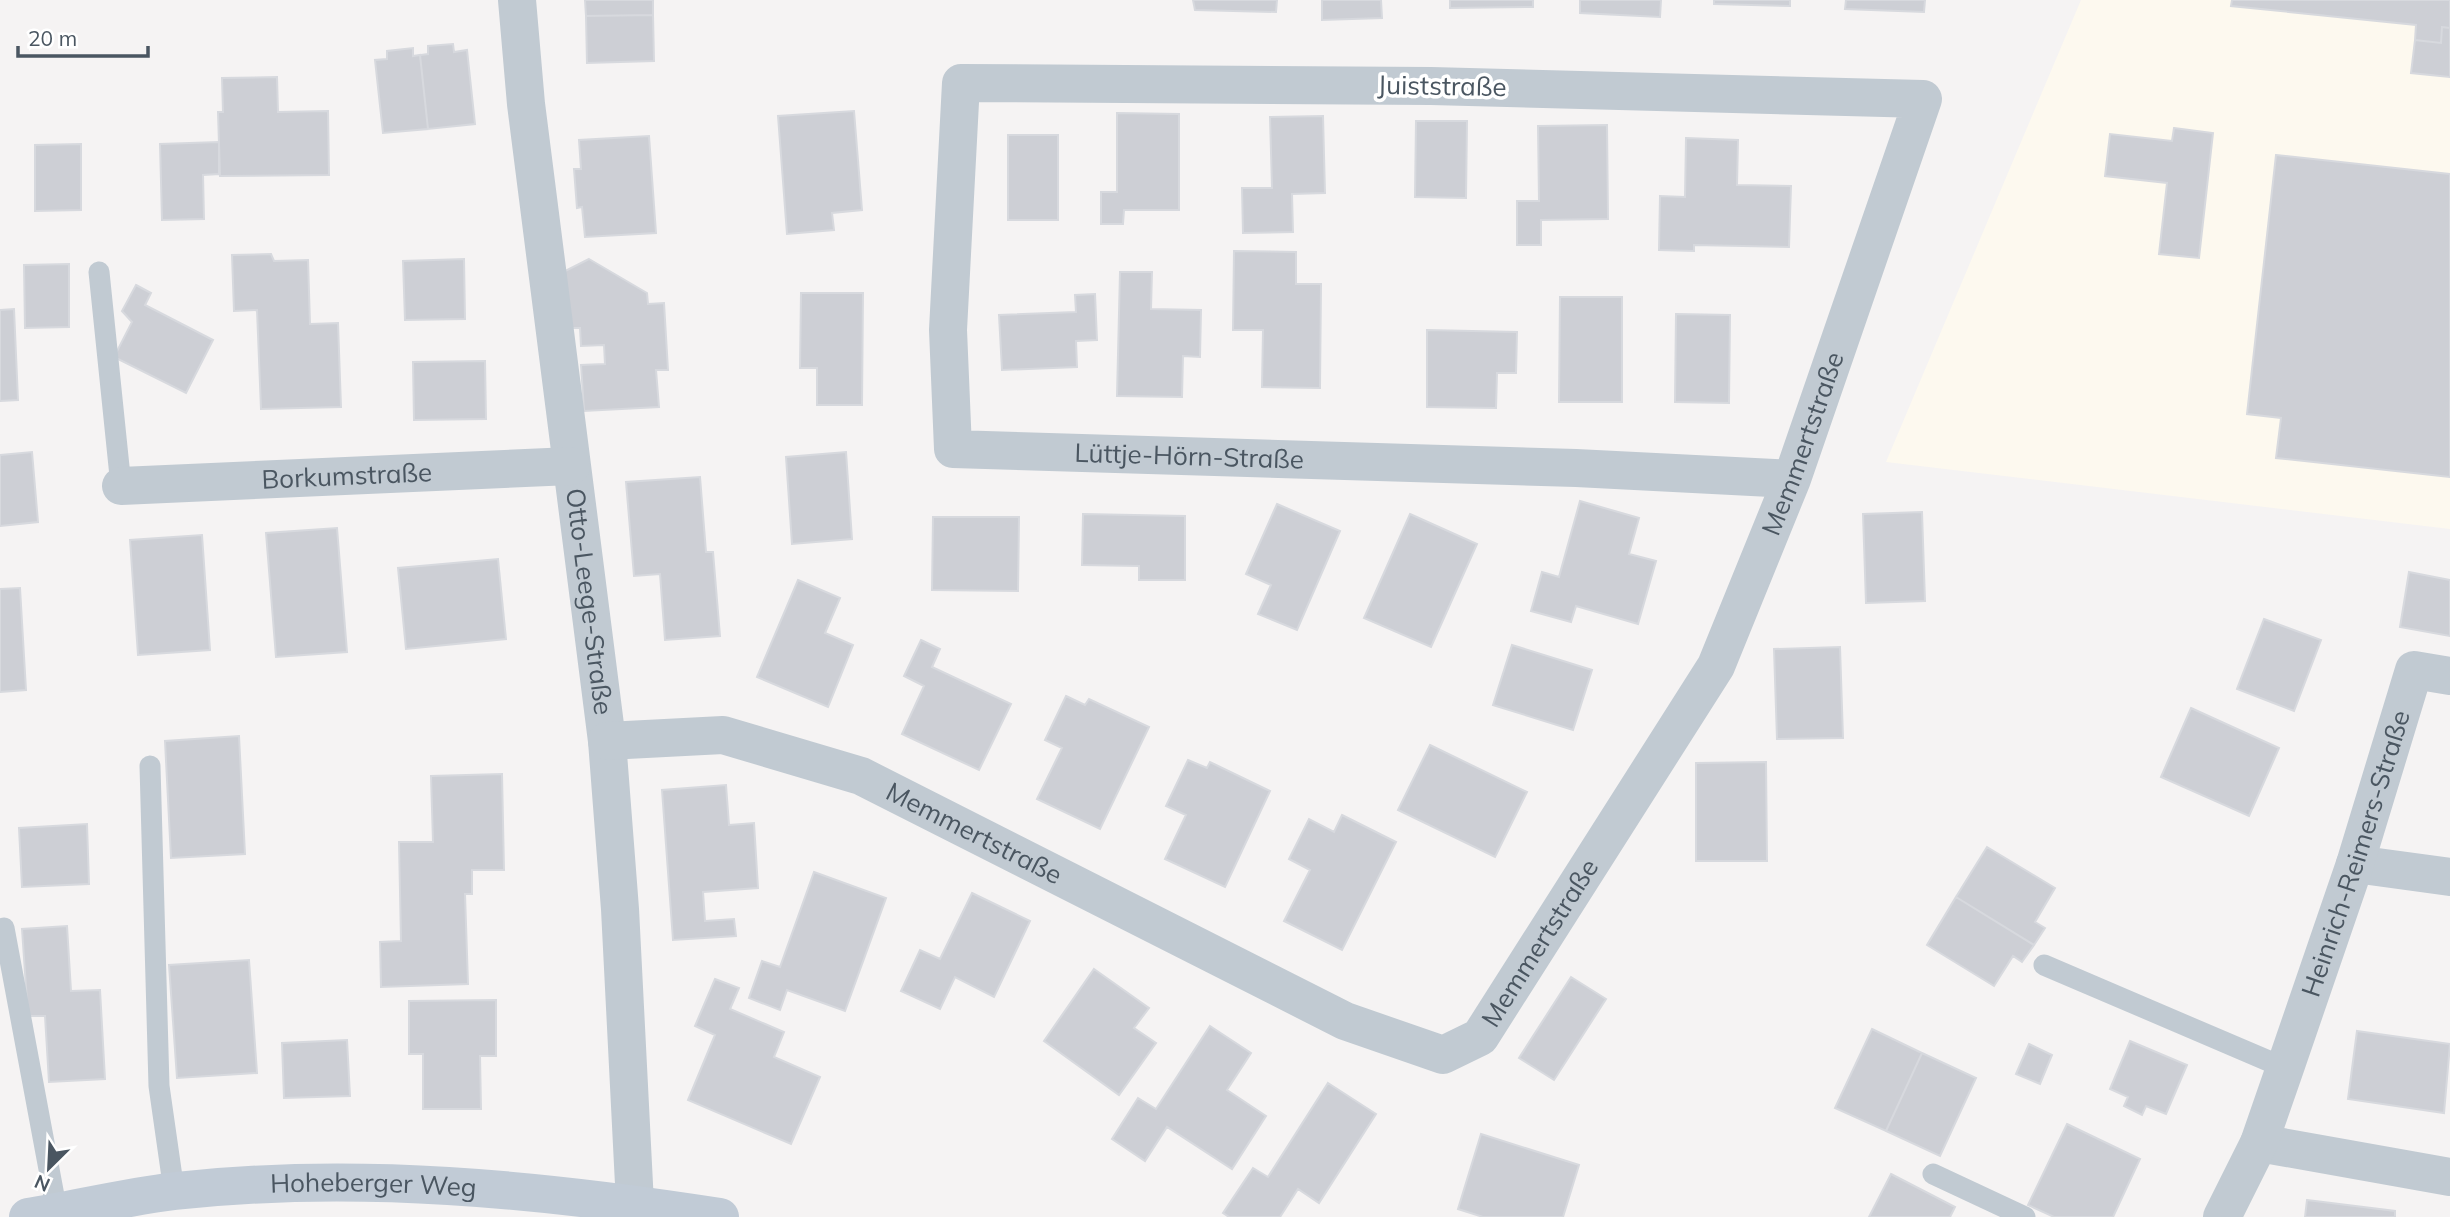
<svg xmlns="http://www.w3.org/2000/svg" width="2450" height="1217" font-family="Mulish,sans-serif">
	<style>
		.commercial { fill: #fdf9ef }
		.building { fill: #cdcfd5; stroke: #d7d9de; stroke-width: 2 }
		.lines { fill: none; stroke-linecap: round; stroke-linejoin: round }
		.lane { stroke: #c1cad2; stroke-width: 21 }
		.street { stroke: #c1cad2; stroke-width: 38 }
		.secondary { stroke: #c1cbd6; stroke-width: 38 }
		.labels { text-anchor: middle; stroke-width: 7; stroke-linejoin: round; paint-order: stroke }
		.street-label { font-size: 26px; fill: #4a5661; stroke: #fff }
	</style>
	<rect width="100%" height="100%" fill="#f5f3f3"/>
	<!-- commercial -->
	<path class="commercial" d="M 2081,0 L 2450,0 L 2450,529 L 1886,462 Z"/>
	<!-- building -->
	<path class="building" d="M 585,0 L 653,0 L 653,15 L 586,16 Z
		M 1193,0 L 1277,0 L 1276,12 L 1195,10 Z
		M 1322,0 L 1381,0 L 1382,18 L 1322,20 Z
		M 1450,0 L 1533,0 L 1533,7 L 1450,8 Z
		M 1580,0 L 1661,0 L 1660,17 L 1580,13 Z
		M 1714,0 L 1790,0 L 1790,6 L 1714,4 Z
		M 1846,0 L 1925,0 L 1924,12 L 1845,9 Z
		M 2232,0 L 2450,0 L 2450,28 L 2442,27 L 2441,43 L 2415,40 L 2416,25 L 2231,6 Z
		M 653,15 L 654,61 L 587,63 L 586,16 Z
		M 2442,27 L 2450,28 L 2450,77 L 2411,73 L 2415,40 L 2441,43 Z
		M 453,44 L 454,52 L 467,50 L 475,124 L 428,129 L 420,55 L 428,54 L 428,46 Z
		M 413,48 L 413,56 L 420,55 L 428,129 L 383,133 L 375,60 L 387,59 L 387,51 Z
		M 277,77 L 278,112 L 328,111 L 329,175 L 220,176 L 218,112 L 223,112 L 222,78 Z
		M 854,111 L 862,210 L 832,213 L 834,230 L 787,234 L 778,116 Z
		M 1117,113 L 1179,114 L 1179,210 L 1124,210 L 1123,224 L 1101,224 L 1101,192 L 1117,192 Z
		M 1323,116 L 1325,193 L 1292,194 L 1293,232 L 1243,233 L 1242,188 L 1272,188 L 1270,117 Z
		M 1416,121 L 1467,121 L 1466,198 L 1415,197 Z
		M 1607,125 L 1608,219 L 1541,220 L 1541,245 L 1517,245 L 1517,201 L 1539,201 L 1538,126 Z
		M 2174,128 L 2213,133 L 2199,258 L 2159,254 L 2167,183 L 2105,176 L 2110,134 L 2172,141 Z
		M 1008,135 L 1058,135 L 1058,220 L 1008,220 Z
		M 649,136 L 656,233 L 585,237 L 582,207 L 577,208 L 574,169 L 581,169 L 579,140 Z
		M 1686,138 L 1738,140 L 1737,185 L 1791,186 L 1789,247 L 1694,245 L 1694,251 L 1659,250 L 1660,196 L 1685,197 Z
		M 219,142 L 219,174 L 203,175 L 204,219 L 162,220 L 160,144 Z
		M 81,144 L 81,210 L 35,211 L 35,145 Z
		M 2276,155 L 2450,174 L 2450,477 L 2276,458 L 2281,418 L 2247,414 Z
		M 1234,251 L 1296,252 L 1296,284 L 1321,284 L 1320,388 L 1262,387 L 1263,330 L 1233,330 Z
		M 271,254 L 274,261 L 308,260 L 310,324 L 338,323 L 341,407 L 261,409 L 257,310 L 234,311 L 232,255 Z
		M 464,259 L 465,319 L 405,320 L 403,261 Z
		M 589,259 L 647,293 L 648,304 L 664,303 L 668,370 L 656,370 L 659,407 L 584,411 L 581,365 L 605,364 L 604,345 L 581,346 L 580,328 L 564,328 L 561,273 Z
		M 69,264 L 69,327 L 25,328 L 24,265 Z
		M 1120,272 L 1152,272 L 1151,309 L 1201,310 L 1200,357 L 1183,356 L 1182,397 L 1117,396 Z
		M 136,285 L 151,293 L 145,305 L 213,340 L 186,393 L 114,357 L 132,322 L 122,311 Z
		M 801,293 L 863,293 L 862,405 L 817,405 L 817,368 L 800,368 Z
		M 1095,294 L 1097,340 L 1076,341 L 1077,367 L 1002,370 L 999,315 L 1076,312 L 1075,295 Z
		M 1560,297 L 1622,297 L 1622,402 L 1559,402 Z
		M 14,309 L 18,400 L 0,401 L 0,310 Z
		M 1676,314 L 1730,315 L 1729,403 L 1675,402 Z
		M 1427,330 L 1517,332 L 1516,373 L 1497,373 L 1496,408 L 1427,407 Z
		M 485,361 L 486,419 L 414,420 L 413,362 Z
		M 32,452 L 38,522 L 0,526 L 0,455 Z
		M 846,452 L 852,539 L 792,544 L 786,457 Z
		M 700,477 L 706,552 L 713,552 L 720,636 L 665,640 L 660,574 L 634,576 L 626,482 Z
		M 1580,501 L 1639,518 L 1629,554 L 1656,561 L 1638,624 L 1576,606 L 1571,622 L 1531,611 L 1542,572 L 1559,577 Z
		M 1277,504 L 1340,531 L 1297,630 L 1258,614 L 1271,585 L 1246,574 Z
		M 1922,512 L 1925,601 L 1866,603 L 1863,514 Z
		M 1083,514 L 1185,516 L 1185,580 L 1139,580 L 1139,566 L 1082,565 Z
		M 1410,514 L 1477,544 L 1431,647 L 1364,618 Z
		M 933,517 L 1019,517 L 1018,591 L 932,590 Z
		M 337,528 L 347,652 L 276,657 L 266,533 Z
		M 202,535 L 210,650 L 138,655 L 130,540 Z
		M 498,559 L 506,639 L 406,649 L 398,568 Z
		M 2409,572 L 2450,580 L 2450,636 L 2400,627 Z
		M 798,580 L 840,598 L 825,633 L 853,645 L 828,707 L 757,677 Z
		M 20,588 L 26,690 L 0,692 L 0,589 Z
		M 2264,619 L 2321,640 L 2294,711 L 2237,689 Z
		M 921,640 L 940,649 L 932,667 L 1011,704 L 979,770 L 902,734 L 924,686 L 904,676 Z
		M 1512,645 L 1592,670 L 1573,730 L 1493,705 Z
		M 1840,647 L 1843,738 L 1777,739 L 1774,649 Z
		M 1066,696 L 1085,705 L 1089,699 L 1149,727 L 1100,829 L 1037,799 L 1062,748 L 1045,740 Z
		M 2191,708 L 2279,748 L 2249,816 L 2161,777 Z
		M 239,736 L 245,854 L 171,858 L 165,741 Z
		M 1430,745 L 1527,792 L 1495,857 L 1398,810 Z
		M 1188,760 L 1207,768 L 1210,762 L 1270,791 L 1225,887 L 1165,859 L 1186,815 L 1166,806 Z
		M 1766,762 L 1767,861 L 1696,861 L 1696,763 Z
		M 502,774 L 504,870 L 472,870 L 472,894 L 465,894 L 468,984 L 381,987 L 380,942 L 401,941 L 399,842 L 433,842 L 431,776 Z
		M 726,785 L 729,825 L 754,823 L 758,888 L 703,892 L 705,921 L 734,919 L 736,936 L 673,940 L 662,790 Z
		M 1342,815 L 1396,842 L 1342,950 L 1284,921 L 1310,870 L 1289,859 L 1309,819 L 1334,832 Z
		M 87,824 L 89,884 L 22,887 L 19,828 Z
		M 1987,847 L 2055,888 L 2035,922 L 2045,928 L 2034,945 L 1956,897 Z
		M 814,872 L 886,898 L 845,1011 L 787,990 L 780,1010 L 749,998 L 762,961 L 780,967 Z
		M 972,893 L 1030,921 L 994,997 L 955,977 L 940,1009 L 901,991 L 920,950 L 940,959 Z
		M 1956,897 L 2034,945 L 2022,962 L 2013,956 L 1994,986 L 1927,945 Z
		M 67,926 L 71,991 L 100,990 L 105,1079 L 49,1082 L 45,1016 L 28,1016 L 22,929 Z
		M 249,960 L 257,1073 L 177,1078 L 169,965 Z
		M 1094,969 L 1149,1008 L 1134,1028 L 1156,1043 L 1119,1095 L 1044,1041 Z
		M 1571,977 L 1606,999 L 1554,1080 L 1519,1058 Z
		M 715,979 L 739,988 L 730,1009 L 784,1032 L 774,1057 L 820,1077 L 791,1144 L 688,1100 L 715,1035 L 695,1026 Z
		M 496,1000 L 496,1056 L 480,1056 L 481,1109 L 423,1109 L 423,1054 L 409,1054 L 409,1001 Z
		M 1210,1026 L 1251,1053 L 1227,1090 L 1266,1116 L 1232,1169 L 1167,1127 L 1145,1161 L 1112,1139 L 1138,1098 L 1156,1109 Z
		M 1872,1029 L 1922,1053 L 1886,1131 L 1835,1108 Z
		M 2357,1031 L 2450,1044 L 2444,1113 L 2348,1099 Z
		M 347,1040 L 350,1096 L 284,1098 L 282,1043 Z
		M 2130,1041 L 2187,1065 L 2166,1114 L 2146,1106 L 2142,1115 L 2124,1106 L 2128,1097 L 2110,1089 Z
		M 2029,1044 L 2052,1055 L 2040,1084 L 2016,1074 Z
		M 1922,1053 L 1976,1078 L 1940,1156 L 1886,1131 Z
		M 1328,1083 L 1376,1114 L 1319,1203 L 1298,1189 L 1280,1217 L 1229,1217 L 1223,1213 L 1253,1168 L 1268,1177 Z
		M 2067,1124 L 2140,1159 L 2113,1217 L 2054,1217 L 2028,1205 Z
		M 1481,1134 L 1579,1165 L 1563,1217 L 1483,1217 L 1458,1209 Z
		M 1891,1174 L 1955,1207 L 1950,1217 L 1869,1217 Z
		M 2307,1200 L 2395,1211 L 2395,1217 L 2305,1217 Z"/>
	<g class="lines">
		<!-- lane -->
		<path class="lane" d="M 99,272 L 121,486
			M 150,766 L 159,1086 L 174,1191
			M 4,928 L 57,1212
			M 2044,965 L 2285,1068
			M 1933,1174 L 2025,1217"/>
		<!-- street -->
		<g class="street">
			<path id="s1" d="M 517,0 L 526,104 L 607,741 L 620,909 L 635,1204"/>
			<path id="s2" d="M 121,486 L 571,466"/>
			<path id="s3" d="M 607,741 L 723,735 L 861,776 L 1345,1021 L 1443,1055 L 1480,1037 L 1716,666 L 1792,479 L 1923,99 L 1431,86 L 961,83 L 948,330 L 953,449 L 1576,468 L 1792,479"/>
			<path d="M 2355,864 L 2450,877"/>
			<path d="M 2259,1143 L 2450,1177"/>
			<path id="s4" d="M 2222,1217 L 2259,1143 L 2285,1068 L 2355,864 L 2414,670 L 2450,676"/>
		</g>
		<!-- secondary -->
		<path class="secondary" id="s5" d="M 28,1217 C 76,1209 126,1197 175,1191 C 357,1171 540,1189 720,1217"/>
	</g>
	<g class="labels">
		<!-- street labels -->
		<g class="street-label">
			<text transform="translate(1442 86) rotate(1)" y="9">Juiststraße</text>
			<text dy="9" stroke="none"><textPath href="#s3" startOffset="1626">Memmertstraße</textPath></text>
			<text dy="9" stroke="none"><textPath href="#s3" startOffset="3556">Lüttje-Hörn-Straße</textPath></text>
			<text dy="9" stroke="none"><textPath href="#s2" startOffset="226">Borkumstraße</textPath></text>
			<text dy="9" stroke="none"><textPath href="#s1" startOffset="606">Otto-Leege-Straße</textPath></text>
			<text dy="9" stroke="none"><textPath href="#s3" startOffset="387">Memmertstraße</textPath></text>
			<text dy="9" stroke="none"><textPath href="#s4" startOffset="388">Heinrich-Reimers-Straße</textPath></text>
			<text dy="9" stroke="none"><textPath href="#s3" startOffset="1059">Memmertstraße</textPath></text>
			<text dy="9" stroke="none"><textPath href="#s5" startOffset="348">Hoheberger Weg</textPath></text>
		</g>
	</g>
	<!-- north arrow -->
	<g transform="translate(49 1168) rotate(204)" stroke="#ffffff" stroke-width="5" paint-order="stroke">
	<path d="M0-5L12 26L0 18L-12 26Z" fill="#4a5661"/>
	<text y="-10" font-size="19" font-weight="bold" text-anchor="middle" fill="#4a5661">N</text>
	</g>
	<!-- scale -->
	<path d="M18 46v10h130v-10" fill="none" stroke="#4a5661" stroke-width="3.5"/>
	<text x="28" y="46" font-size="21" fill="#4a5661" stroke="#ffffff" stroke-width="5" paint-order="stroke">20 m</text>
</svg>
